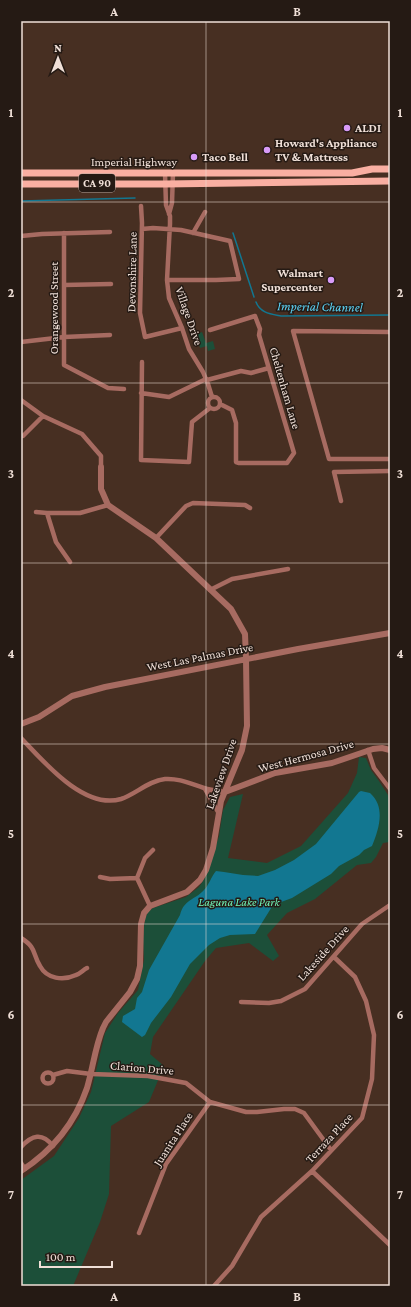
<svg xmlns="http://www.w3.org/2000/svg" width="411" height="1307" font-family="'Crimson Pro',serif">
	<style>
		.green { fill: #1c4f39 }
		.water { fill: #127791 }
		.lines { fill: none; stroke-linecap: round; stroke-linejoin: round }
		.stream { stroke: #127791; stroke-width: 1.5 }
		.minor { stroke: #a76b61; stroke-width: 4.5 }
		.tertiary { stroke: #a76b61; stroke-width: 6 }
		.primary { stroke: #f9afa2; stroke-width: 7 }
		.grid { fill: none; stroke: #efdfd7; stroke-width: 1; stroke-opacity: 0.55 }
		.poi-dot { fill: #d89bf8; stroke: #251a14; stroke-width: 1.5 }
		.labels { text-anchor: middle; stroke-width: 3; stroke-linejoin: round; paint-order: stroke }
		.shield { fill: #251a14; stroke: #b2a49c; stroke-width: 1 }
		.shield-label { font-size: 11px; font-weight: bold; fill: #efdfd7 }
		.poi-label { font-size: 12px; font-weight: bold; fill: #efdfd7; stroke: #251a14; text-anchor: start }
		.street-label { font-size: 12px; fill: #efdfd7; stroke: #251a14 }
		.park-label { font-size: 12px; font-style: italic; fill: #71f4b8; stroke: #251a14 }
		.water-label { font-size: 13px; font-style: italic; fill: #5cd3f6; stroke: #251a14 }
		.neatline { fill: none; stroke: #efdfd7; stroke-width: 1.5 }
		.grid-label { font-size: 13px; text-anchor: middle; font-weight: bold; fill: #efdfd7 }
	</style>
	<rect width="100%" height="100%" fill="#472f22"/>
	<!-- green -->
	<path class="green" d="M 202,332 L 206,343 L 213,341 L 215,349 L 208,351 L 207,346 L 200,348 L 196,334 Z
		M 359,757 L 366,758 L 371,770 L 379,781 L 388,795 L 390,805 L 390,842 L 383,843 L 376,857 L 371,863 L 357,865 L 315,899 L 287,913 L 267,935 L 279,956 L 273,961 L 249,943 L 216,948 L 205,961 L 153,1037 L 150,1054 L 164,1066 L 149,1102 L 111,1126 L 109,1194 L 100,1222 L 73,1286 L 21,1286 L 21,1180 L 54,1156 L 79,1118 L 91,1092 L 105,1033 L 118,1013 L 138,990 L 144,960 L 143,938 L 145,918 L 148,912 L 153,908 L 186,897 L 199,887 L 206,876 L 219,836 L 223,810 L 230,797 L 243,794 L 228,858 L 267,863 L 301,846 L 348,793 L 357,773 Z"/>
	<!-- water -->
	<path class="water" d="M 361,791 L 370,793 C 386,807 379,829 372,846 L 364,850 L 359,855 L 339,866 L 331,874 L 292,898 L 273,905 L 255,934 L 230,935 L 220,938 L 209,945 L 190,964 L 171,997 L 151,1023 L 145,1035 L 142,1037 L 122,1022 L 123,1016 L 135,1009 L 137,998 L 142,992 L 149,970 L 180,915 C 184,899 195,900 204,890 C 209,885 211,877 216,871 L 224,872 L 243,875 L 258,876 L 275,870 L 294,860 L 316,844 L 359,792 Z"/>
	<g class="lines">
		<!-- stream -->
		<path class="stream" d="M 21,201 L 135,198
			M 233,233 L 254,297
			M 256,302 C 260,313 271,314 281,316 L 390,315"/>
		<!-- minor -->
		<path class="minor" d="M 165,173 L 166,205 L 170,216 L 170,224 L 167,280 L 169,298 L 182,328 L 189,349 L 203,372 L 208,384 L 212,397
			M 141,206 L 142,223 L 140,313 L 145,337 L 182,328
			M 169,214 L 172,203 L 173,173
			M 142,229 L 153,228 L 181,230 L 230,241 L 239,279 L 216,280 L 167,280
			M 64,233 L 64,365 L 108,388 L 124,389
			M 193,233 L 205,212
			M 21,236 L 42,234 L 110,232
			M 64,285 L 111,284
			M 210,330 L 255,316 L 260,329 L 259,335 L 294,453 L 287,463 L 239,463 L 236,462 L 236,423 L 232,410 L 220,404
			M 390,332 L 293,331 L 329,459 L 390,459
			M 21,342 L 64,337 L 110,335
			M 142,362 L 141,460 L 189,462 L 192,422 L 210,408
			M 207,380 L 241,371 L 251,373 L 269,368
			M 141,393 L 169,397 L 206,379
			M208 403a6 6 0 1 1 12 0a6 6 0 1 1-12 0Z
			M 21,400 L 43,416 L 82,434 L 101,456 L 101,467
			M 21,436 L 23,436 L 43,416
			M 341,501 L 334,472 L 390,471
			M 36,512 L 47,513
			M 156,538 L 186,506 L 193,503 L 245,505 L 250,508
			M 70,562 L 56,542 L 47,513 L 80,513 L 108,505
			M 210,590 L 232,579 L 288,569
			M 21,738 C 44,762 84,810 121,799 C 136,794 148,781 165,779 C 179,778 191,784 204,788 C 210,790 218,791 225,792
			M 368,750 L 374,768 L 390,789
			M 205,789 L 218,812
			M 100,877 L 110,879 L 137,878
			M 150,906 L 137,878 L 145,858 L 153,850
			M 21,938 C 37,948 32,953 40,966 C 47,979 63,981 76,975 C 80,974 83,970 87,968
			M 241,1002 L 269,1003 L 281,1001 L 305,989 L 362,924 L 390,905
			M42.5 1078a5.5 5.5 0 1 1 11 0a5.5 5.5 0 1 1-11 0Z
			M 53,1075 L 67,1071 L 91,1074 L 148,1076 L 186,1083 L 210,1102 L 246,1112 L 257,1112 L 284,1109 L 295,1109 L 304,1113 L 331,1150
			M 21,1147 C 32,1135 42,1132 53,1146
			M 21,1163 L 25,1169
			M 312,1171 L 390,1245
			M 139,1233 L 166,1164 L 210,1102
			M 214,1286 L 232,1266 L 261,1217 L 312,1171 L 362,1118 L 372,1079 L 374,1035 L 366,1001 L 355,977 L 334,957"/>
		<!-- tertiary -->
		<path class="tertiary" d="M 21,724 L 39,717 L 72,696 L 105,687 L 298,649 L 390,633
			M 225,792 L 275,773 L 332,763 L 373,749 L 382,748 L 390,750
			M 21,1171 C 52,1151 75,1123 87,1088 C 93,1068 95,1047 103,1028 L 106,1022 L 130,992 L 137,979 L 140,966 L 141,924 L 144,913 L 150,906 L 187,892 L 200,880 L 206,870 L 213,848 L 221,801 L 242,750 L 247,726 L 246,659 L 245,634 L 231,609 L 156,538 L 108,505 L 101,489 L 101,467"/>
		<!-- primary -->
		<path class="primary" d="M 21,173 L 352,173 L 372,169 L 390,169
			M 21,184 L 165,184 L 390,181"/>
	</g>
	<!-- grid -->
	<path class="grid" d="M 206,21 L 206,1286M 21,202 L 390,202M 21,383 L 390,383M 21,563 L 390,563M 21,744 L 390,744M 21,924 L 390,924M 21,1105 L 390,1105"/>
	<!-- markers -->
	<g class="poi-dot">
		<circle cx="347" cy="128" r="4"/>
		<circle cx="267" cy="150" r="4"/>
		<circle cx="194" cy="157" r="4"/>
		<circle cx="331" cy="280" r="4"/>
	</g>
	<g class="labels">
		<!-- shield labels -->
		<rect class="shield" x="79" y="174" width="36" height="18" rx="3"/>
		<g class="shield-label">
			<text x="97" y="187">CA 90</text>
		</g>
		<!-- poi labels -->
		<g class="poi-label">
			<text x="355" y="132">ALDI</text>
			<text x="275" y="147">Howard's Appliance<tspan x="275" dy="14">TV &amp; Mattress</tspan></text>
			<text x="202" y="161">Taco Bell</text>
			<text x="323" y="277" text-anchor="end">Walmart<tspan x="323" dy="14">Supercenter</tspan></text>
		</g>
		<!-- street labels -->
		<g class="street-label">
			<text x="134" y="166">Imperial Highway</text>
			<text transform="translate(132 272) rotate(-89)" y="4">Devonshire Lane</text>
			<text transform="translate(54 308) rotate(-90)" y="4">Orangewood Street</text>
			<text transform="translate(189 316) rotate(71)" y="4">Village Drive</text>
			<text transform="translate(285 388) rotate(74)" y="4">Cheltenham Lane</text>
			<text transform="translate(200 657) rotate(-11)" y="4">West Las Palmas Drive</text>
			<text transform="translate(306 756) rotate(-15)" y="4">West Hermosa Drive</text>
			<text transform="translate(221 774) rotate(-71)" y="4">Lakeview Drive</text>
			<text transform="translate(323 953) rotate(-48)" y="4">Lakeside Drive</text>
			<text transform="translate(142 1068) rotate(5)" y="4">Clarion Drive</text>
			<text transform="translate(329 1138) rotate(-47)" y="4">Terraza Place</text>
			<text transform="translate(173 1139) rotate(-57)" y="4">Juanita Place</text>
		</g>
		<!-- park labels -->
		<g class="park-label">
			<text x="239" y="906">Laguna Lake Park</text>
		</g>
		<!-- water labels -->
		<g class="water-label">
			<text transform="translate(320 306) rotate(1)" y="5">Imperial Channel</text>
		</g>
	</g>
	<!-- border -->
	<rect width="411" height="1307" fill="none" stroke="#251a14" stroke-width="44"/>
	<!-- north arrow -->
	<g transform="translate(58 58)" stroke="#251a14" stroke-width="3" paint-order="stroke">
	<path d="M0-3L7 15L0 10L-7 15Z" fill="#efdfd7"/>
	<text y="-6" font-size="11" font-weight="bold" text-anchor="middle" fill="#efdfd7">N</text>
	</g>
	<!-- scale -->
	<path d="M40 1261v6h72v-6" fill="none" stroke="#efdfd7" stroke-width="2"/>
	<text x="46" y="1261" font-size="12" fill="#efdfd7" stroke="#251a14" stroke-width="3" paint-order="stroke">100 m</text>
	<rect x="22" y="22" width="367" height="1263" class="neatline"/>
	<g class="grid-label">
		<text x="114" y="16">A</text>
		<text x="297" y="16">B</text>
		<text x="11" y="117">1</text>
		<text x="400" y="117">1</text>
		<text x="11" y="297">2</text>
		<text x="400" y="297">2</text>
		<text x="11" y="478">3</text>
		<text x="400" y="478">3</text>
		<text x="11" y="658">4</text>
		<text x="400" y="658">4</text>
		<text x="11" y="838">5</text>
		<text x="400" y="838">5</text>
		<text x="11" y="1019">6</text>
		<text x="400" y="1019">6</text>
		<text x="11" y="1199">7</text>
		<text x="400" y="1199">7</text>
		<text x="114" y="1301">A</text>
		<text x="297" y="1301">B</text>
	</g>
</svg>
